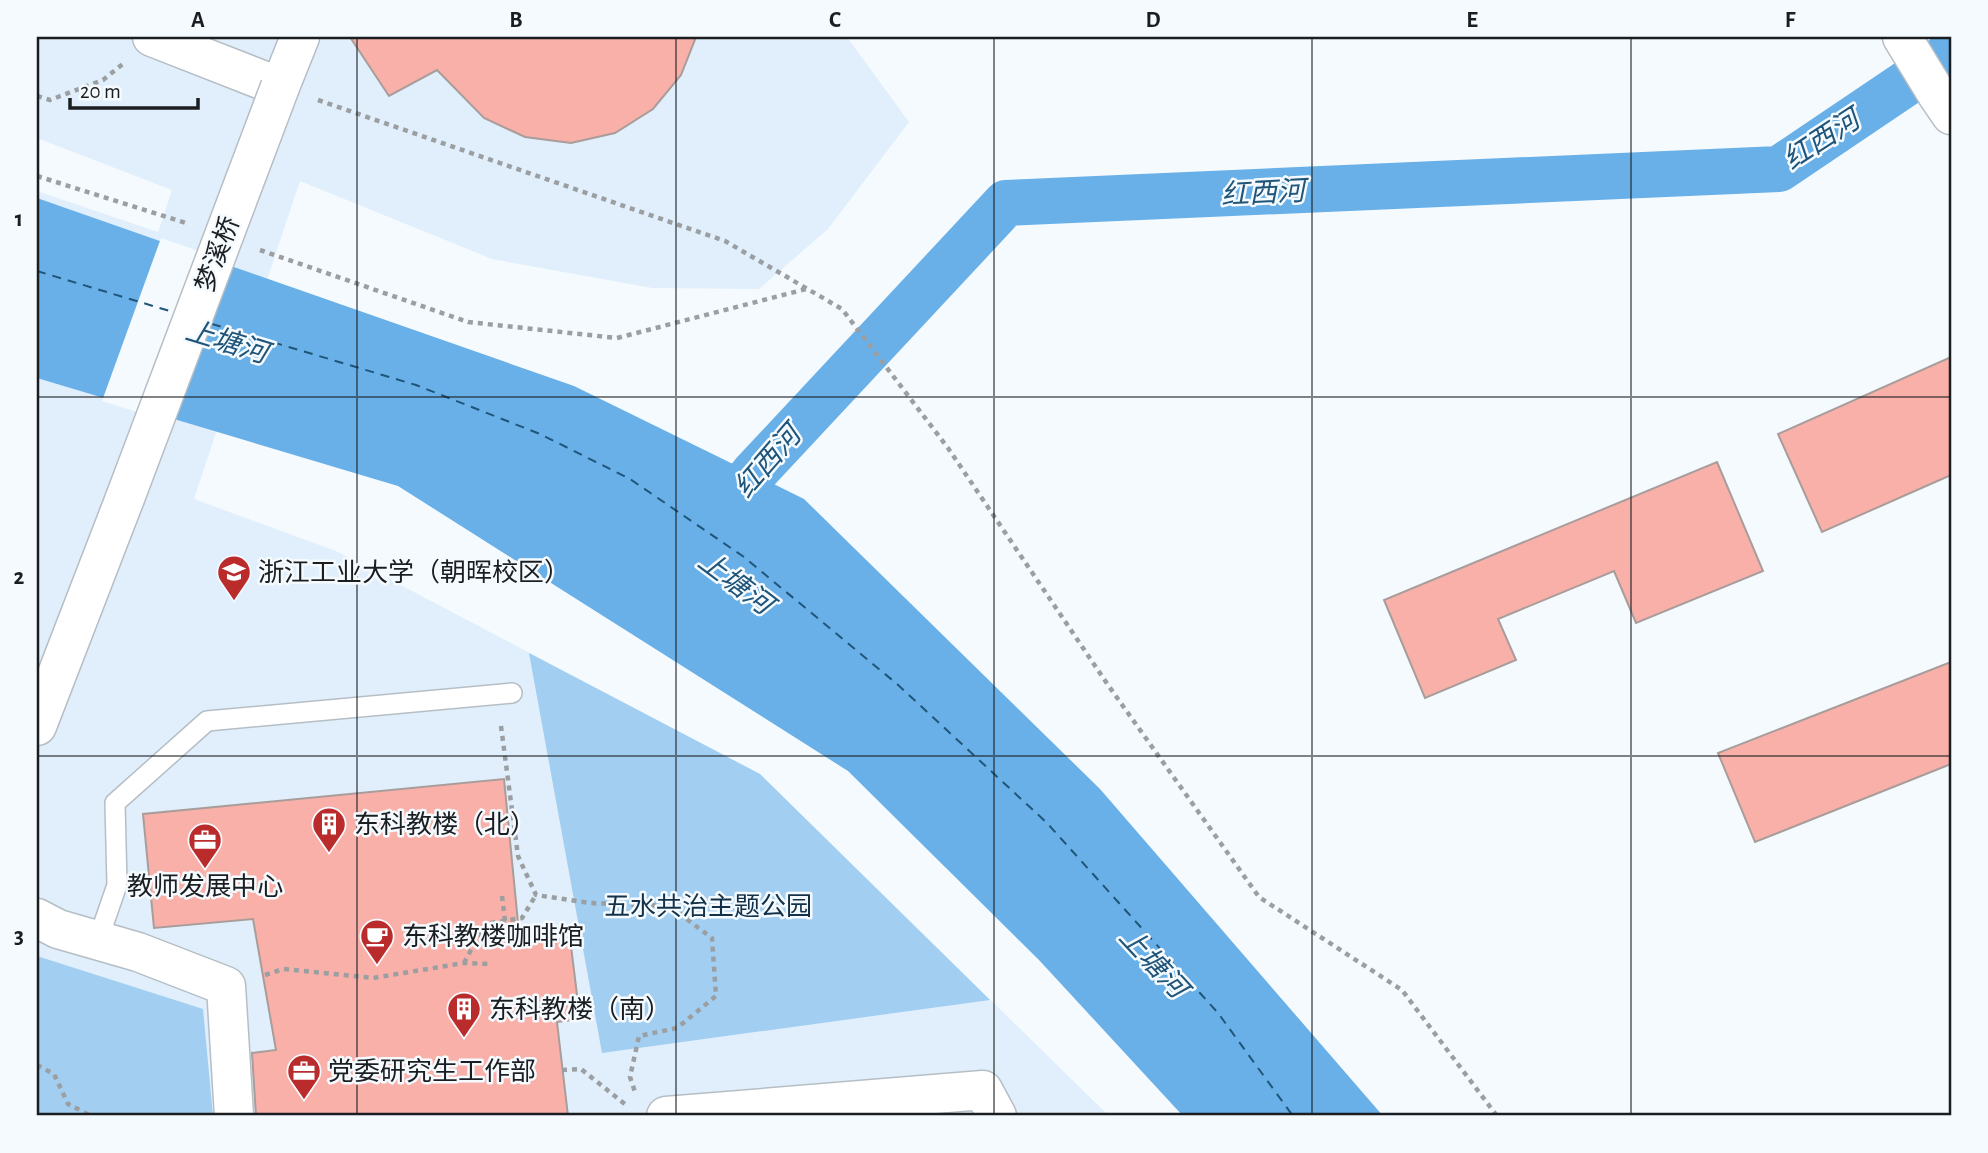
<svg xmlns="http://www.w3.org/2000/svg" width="1988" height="1153" font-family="'Alegreya Sans','Noto Sans SC',sans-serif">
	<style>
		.built { fill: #e0effb }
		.green { fill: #a2cef1 }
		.water { fill: #68b0e7 }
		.pier { fill: #f5fafe }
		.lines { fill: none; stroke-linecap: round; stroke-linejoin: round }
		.canal { stroke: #68b0e7; stroke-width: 46 }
		.ferry { stroke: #20557a; stroke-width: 2; stroke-dasharray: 9 7; stroke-linecap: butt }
		.building { fill: #f9b0a9; stroke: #a89d9b; stroke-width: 2 }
		.service-casing { stroke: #b6bec5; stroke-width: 22 }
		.minor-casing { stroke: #b6bec5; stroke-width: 41 }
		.primary-casing { stroke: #b6bec5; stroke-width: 41 }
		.path { stroke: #9b9fa2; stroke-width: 4.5; stroke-dasharray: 5 5; stroke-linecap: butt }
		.service { stroke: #fff; stroke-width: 19 }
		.minor { stroke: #fff; stroke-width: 38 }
		.primary { stroke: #fff; stroke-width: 38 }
		.minor-bridge-casing { stroke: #b6bec5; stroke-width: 41; stroke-linecap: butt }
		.minor-bridge { stroke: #fff; stroke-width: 38 }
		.grid { fill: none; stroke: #1b1e21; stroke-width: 2; stroke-opacity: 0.55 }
		.labels { text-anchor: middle; stroke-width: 5; stroke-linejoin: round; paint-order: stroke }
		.street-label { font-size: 26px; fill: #1b1e21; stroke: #f5fafe }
		.poi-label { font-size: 26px; fill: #1b1e21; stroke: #f5fafe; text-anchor: start }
		.park-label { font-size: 26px; fill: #133249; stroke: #f5fafe }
		.water-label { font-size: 28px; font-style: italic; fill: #20557a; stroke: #f5fafe }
		.neatline { fill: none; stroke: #1b1e21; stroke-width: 2.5 }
		.grid-label { font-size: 23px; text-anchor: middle; font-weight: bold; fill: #1b1e21 }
	</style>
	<rect width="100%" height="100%" fill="#f5fafe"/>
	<!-- built -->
	<path class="built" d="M 37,37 L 847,37 L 909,122 L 828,229 L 759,289 L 652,288 L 492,259 L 300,181 L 194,499 L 336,551 L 760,774 L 1109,1116 L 37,1116 L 37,191 L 158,232 L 172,190 L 37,138 Z"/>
	<!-- green -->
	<path class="green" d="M 529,653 L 760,774 L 990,1000 L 602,1053 Z
		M 37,956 L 203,1009 L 213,1116 L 37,1116 Z"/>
	<!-- water -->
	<path class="water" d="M 37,198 L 574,386 L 804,499 L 1100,789 L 1383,1116 L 1183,1116 L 1039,960 L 848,771 L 398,486 L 37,378 Z"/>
	<!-- pier -->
	<path class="pier" d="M 161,238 L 231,262 L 173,423 L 102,401 Z"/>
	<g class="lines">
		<!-- canal -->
		<path class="canal" d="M 714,523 L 753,474 L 1006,203 L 1779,169 L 1951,53"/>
		<!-- ferry -->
		<path class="ferry" d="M 37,271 L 173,312
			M 212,324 L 416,385 L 540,434 L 630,479 L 744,557 L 897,684 L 1047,823 L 1218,1013 L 1293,1116"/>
	</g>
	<!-- building -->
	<path class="building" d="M 350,37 L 696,37 L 681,75 L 653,109 L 615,133 L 571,143 L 525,137 L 484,118 L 437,70 L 389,96 Z
		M 1951,357 L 1951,475 L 1822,532 L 1778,434 Z
		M 1717,462 L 1763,571 L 1636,623 L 1614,571 L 1498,619 L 1516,660 L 1425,698 L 1384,600 Z
		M 1951,662 L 1951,764 L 1755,842 L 1718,753 Z
		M 504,779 L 520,943 L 570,938 L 580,1019 L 557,1022 L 568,1116 L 256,1116 L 252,1053 L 276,1050 L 253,919 L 154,928 L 143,814 Z"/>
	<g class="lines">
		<!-- service casing -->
		<g class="service-casing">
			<path id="service" d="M 98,940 L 117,885 L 115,803 L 207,721 L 512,693"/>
		</g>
		<!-- minor casing -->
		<g class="minor-casing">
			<path id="minor" d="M 152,37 L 280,87 L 300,37
				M 37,726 L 125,498
				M 37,918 L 58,929 L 138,952 L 226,986 L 234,1116
				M 666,1116 L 983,1090 L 997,1116"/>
		</g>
		<!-- primary casing -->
		<g class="primary-casing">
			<path id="primary" d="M 1902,37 L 1938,96 L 1951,115"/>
		</g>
		<!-- path -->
		<path class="path" d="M 37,96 L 50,100 L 103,80 L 124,63
			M 318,100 L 725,241 L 842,309 L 948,448 L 1108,685 L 1259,897 L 1402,990 L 1497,1116
			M 37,176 L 186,223
			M 260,250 L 468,322 L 617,338 L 806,289
			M 501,726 L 518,856 L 536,895 L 590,903 L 669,906 L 712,938 L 716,996 L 677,1028 L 639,1036 L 630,1077 L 635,1092
			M 502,896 L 508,945
			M 464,963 L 485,924 L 522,918 L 536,895
			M 265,975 L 283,969 L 373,978 L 464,963 L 492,964
			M 37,1065 L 54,1074 L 68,1104 L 91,1116
			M 562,1070 L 581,1069 L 626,1105"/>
		<!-- service -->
		<use href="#service" class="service"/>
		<!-- minor -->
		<use href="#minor" class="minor"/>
		<!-- primary -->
		<use href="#primary" class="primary"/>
		<!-- minor-bridge casing -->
		<g class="minor-bridge-casing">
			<path id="minor-bridge" d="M 125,498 L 280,87"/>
		</g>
		<!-- minor-bridge -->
		<use href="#minor-bridge" class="minor-bridge"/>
	</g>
	<!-- grid -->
	<path class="grid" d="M 357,37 L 357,1116M 676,37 L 676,1116M 994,37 L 994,1116M 1312,37 L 1312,1116M 1631,37 L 1631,1116M 37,397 L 1951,397M 37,756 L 1951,756"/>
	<!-- icons -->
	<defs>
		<g id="university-pin" transform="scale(1.75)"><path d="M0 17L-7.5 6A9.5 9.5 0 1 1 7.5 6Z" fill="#ba2b2c" stroke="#f5fafe"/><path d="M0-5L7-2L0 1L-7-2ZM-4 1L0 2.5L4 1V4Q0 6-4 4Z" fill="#fff"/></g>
		<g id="building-pin" transform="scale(1.75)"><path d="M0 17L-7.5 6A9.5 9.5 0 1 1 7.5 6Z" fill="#ba2b2c" stroke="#f5fafe"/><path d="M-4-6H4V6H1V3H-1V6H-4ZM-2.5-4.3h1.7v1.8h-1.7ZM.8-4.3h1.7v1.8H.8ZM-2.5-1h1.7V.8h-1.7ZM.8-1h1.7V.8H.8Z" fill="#fff"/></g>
		<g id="office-pin" transform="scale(1.75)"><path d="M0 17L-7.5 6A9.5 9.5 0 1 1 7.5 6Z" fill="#ba2b2c" stroke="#f5fafe"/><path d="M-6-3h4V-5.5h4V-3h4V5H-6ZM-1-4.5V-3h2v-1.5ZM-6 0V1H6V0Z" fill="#fff"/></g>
		<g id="cafe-pin" transform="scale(1.75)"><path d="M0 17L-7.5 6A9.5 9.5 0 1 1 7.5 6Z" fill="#ba2b2c" stroke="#f5fafe"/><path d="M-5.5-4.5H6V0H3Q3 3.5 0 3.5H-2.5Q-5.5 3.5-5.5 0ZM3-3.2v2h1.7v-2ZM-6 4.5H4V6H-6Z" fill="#fff"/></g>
	</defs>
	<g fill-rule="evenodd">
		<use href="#university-pin" x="234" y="572"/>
		<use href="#building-pin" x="329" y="824"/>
		<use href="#office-pin" x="205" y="840"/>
		<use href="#cafe-pin" x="377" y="936"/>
		<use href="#building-pin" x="464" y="1009"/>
		<use href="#office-pin" x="304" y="1071"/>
	</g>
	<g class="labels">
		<!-- street labels -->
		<g class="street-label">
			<text transform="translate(217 254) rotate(-69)" y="9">梦溪桥</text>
		</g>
		<!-- poi labels -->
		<g class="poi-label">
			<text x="258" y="581">浙江工业大学（朝晖校区）</text>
			<text x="354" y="833">东科教楼（北）</text>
			<text x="205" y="895" text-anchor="middle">教师发展中心</text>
			<text x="402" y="945">东科教楼咖啡馆</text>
			<text x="489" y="1018">东科教楼（南）</text>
			<text x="328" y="1080">党委研究生工作部</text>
		</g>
		<!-- park labels -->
		<g class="park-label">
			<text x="708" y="915">五水共治主题公园</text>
		</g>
		<!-- water labels -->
		<g class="water-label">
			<text transform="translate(1821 139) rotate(-33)" y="10">红西河</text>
			<text transform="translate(1263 192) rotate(-3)" y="10">红西河</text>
			<text transform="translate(227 341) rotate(17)" y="10">上塘河</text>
			<text transform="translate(767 461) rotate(-49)" y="10">红西河</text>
			<text transform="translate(736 582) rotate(37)" y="10">上塘河</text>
			<text transform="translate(1154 962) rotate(47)" y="10">上塘河</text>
		</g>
	</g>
	<!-- border -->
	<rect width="1988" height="1153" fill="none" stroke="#f5fafe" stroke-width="77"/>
	<!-- scale -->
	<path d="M70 98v10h128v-10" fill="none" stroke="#1b1e21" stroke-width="3.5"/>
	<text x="80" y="98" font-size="21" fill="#1b1e21" stroke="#f5fafe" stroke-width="5" paint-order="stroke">20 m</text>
	<rect x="38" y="38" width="1912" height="1076" class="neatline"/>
	<g class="grid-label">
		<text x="198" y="27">A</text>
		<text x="516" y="27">B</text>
		<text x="835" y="27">C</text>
		<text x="1153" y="27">D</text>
		<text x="1472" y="27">E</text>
		<text x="1790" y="27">F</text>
		<text x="19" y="226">1</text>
		<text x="19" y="584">2</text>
		<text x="19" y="943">3</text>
	</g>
</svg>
